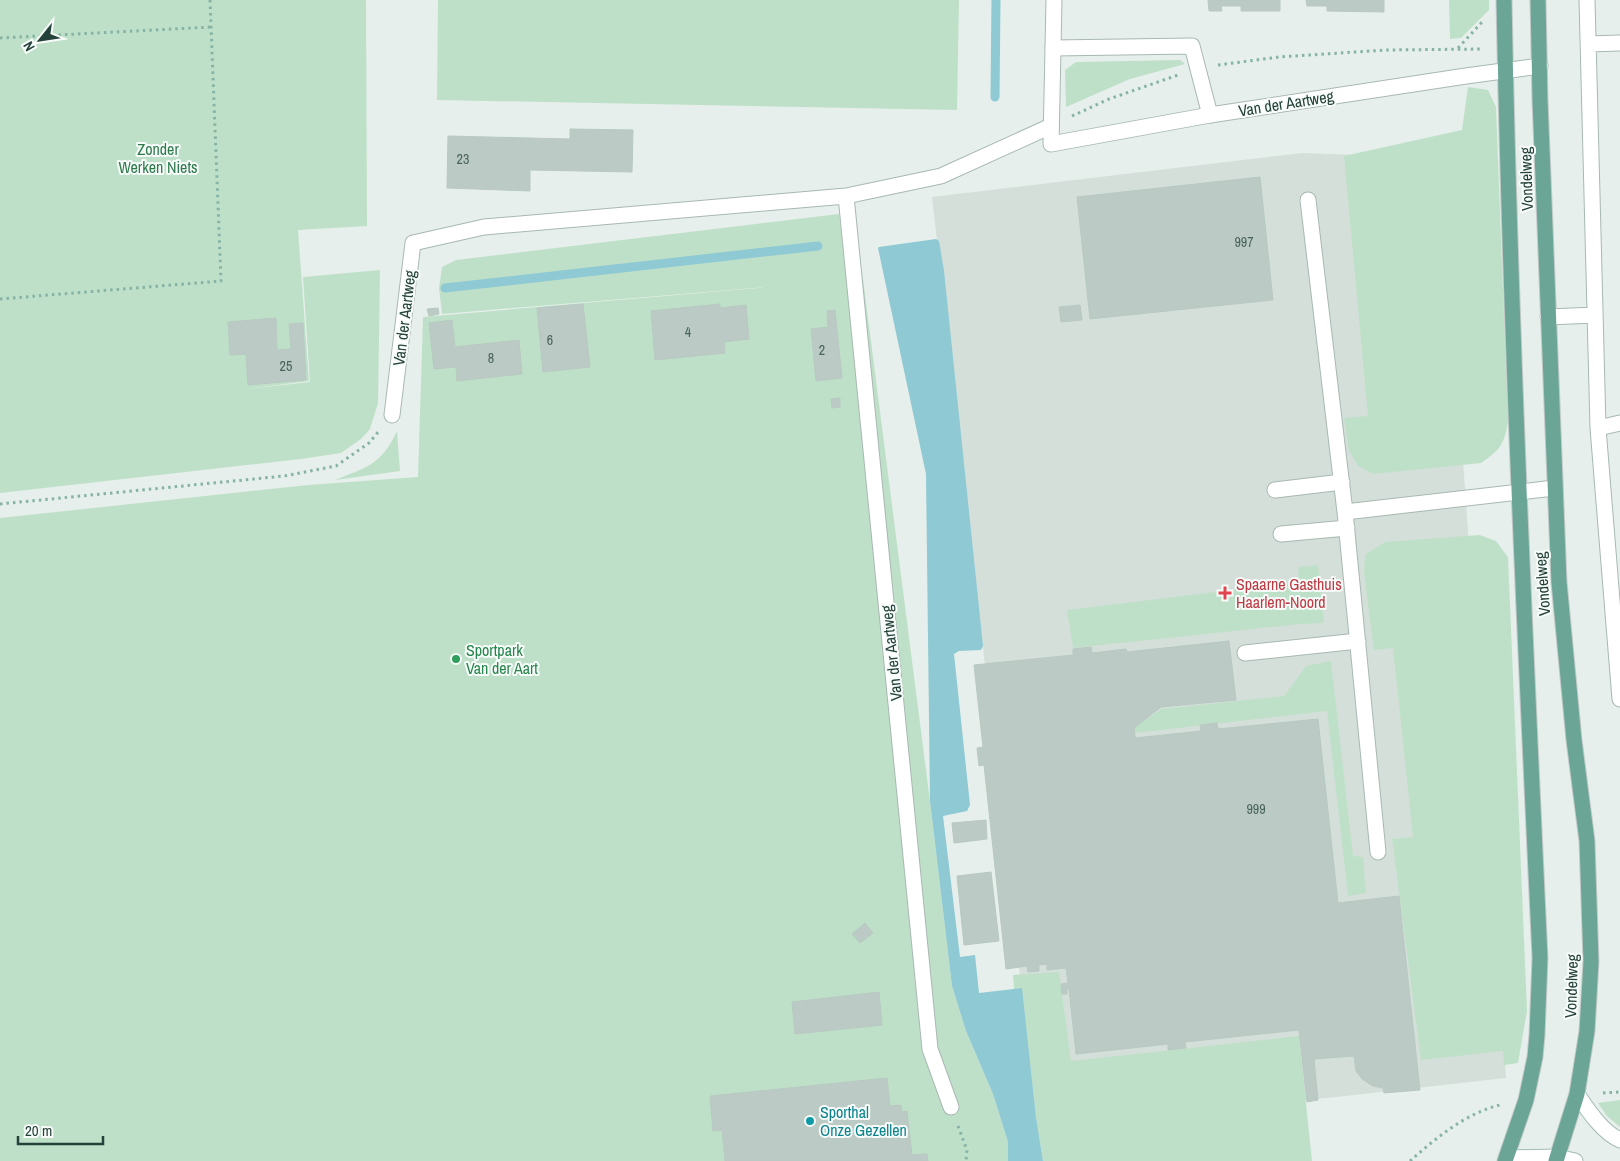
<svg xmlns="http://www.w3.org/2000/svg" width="1620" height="1161" font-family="'Archivo Narrow',sans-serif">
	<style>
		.built { fill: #d4dfda }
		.green { fill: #bfe0c8 }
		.water { fill: #8ec9d4 }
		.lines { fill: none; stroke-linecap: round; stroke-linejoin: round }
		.stream { stroke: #8ec9d4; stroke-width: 9 }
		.building { fill: #bbcac4; stroke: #b8c9c2 }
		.lane-casing { stroke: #a8b8b2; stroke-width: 17 }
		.street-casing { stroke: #a8b8b2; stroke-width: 17 }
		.secondary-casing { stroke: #a4bbb3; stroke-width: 17 }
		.primary-casing { stroke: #c2cac8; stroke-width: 17 }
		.path { stroke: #86b3a5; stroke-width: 3; stroke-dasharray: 2.5 4; stroke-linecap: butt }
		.lane { stroke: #fff; stroke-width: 15 }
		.street { stroke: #fff; stroke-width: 15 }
		.secondary { stroke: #fff; stroke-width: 15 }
		.primary { stroke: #6aa596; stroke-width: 15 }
		.health-dot { fill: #e0444e; stroke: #f7fbf9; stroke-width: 2 }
		.leisure-dot { fill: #2e9e5b; stroke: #f7fbf9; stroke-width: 2 }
		.culture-dot { fill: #0f9aa8; stroke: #f7fbf9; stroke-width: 2 }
		.labels { text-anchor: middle; stroke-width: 4; stroke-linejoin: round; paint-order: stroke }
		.number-label { font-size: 14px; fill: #4a645c }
		.street-label { font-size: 16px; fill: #24423a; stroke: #f7fbf9 }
		.park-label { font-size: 16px; fill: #2d7a4b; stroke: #f7fbf9 }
		.health-label { font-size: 16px; fill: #be3a42; stroke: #f7fbf9; text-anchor: start }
		.leisure-label { font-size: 16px; fill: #27864d; stroke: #f7fbf9; text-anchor: start }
		.culture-label { font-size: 16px; fill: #0d838f; stroke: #f7fbf9; text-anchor: start }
	</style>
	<rect width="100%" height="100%" fill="#e6efeb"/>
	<!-- built -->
	<path class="built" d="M 1302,153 L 1442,158 L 1506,1078 L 1327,1098 L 1036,1117 L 932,197 Z"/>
	<!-- green -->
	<path class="green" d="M 0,0 L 366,0 L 367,226 L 298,230 L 309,381 L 247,389 L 310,382 L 303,277 L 380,270 L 378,403 L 370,429 L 361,439 L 341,453 L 301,459 L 0,493 Z
		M 438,0 L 959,0 L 957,110 L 437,100 Z
		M 1449,0 L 1489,0 L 1489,10 L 1461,38 L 1450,39 Z
		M 1180,60 L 1185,64 L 1130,79 L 1066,107 L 1065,70 L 1076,62 Z
		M 1468,87 L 1488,90 L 1496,107 L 1508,422 C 1504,445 1500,450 1481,463 L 1373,474 L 1358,466 L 1349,451 L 1344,418 L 1368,416 L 1344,156 L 1462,130 Z
		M 839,214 L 848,280 L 863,279 L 930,801 L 952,986 L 966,1031 L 993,1094 L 1008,1142 L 1008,1161 L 0,1161 L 0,518 L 308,485 L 418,477 L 423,317 L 780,286 L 442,314 L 439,288 L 442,267 L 456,260 Z
		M 397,431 L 400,471 L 335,480 C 367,467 381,465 397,431 Z
		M 1480,535 L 1496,541 L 1508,557 L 1527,1011 L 1518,1063 L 1504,1065 L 1503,1051 L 1421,1060 L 1392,839 L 1413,837 L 1393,648 L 1374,650 L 1364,573 L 1365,555 L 1385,542 Z
		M 1318,565 L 1324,623 L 1300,624 L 1073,648 L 1067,610 L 1299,582 L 1298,567 Z
		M 1331,661 L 1353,856 L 1363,857 L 1366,893 L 1348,896 L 1327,711 L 1135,733 L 1134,728 L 1161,709 L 1284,696 L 1306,666 Z
		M 1059,972 L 1071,1061 L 1299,1036 L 1312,1161 L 1043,1161 L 1036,1117 L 1022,989 L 1014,989 L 1013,975 Z
		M 1620,1100 L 1620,1127 L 1607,1116 L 1598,1103 Z"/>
	<!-- water -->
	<path class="water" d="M 936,239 L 939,241 L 944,271 L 983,646 L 981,650 L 959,651 L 954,654 L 970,805 L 967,811 L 943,816 L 960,957 L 975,955 L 979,993 L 1022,988 L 1036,1117 L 1043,1161 L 1008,1161 L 1008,1142 L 993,1094 L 966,1031 L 952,986 L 930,801 L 926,474 L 878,248 L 879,247 Z"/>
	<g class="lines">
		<!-- stream -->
		<path class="stream" d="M 995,97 L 996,0
			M 445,288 L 818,246"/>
	</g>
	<!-- building -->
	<path class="building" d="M 1208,0 L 1280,0 L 1280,11 L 1241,11 L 1241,6 L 1221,6 L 1222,11 L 1209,11 Z
		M 1306,0 L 1384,0 L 1384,12 L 1327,11 L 1327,6 L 1307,6 Z
		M 570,129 L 633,130 L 632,172 L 530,170 L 530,191 L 447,188 L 448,136 L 570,139 Z
		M 1260,177 L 1273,300 L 1090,319 L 1077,197 Z
		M 583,304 L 590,367 L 543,372 L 537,308 Z
		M 720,304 L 720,308 L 746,305 L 749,339 L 724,342 L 725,353 L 655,360 L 651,311 Z
		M 1080,305 L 1082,320 L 1061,322 L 1059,307 Z
		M 438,308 L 439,314 L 429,316 L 427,309 Z
		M 835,310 L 842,378 L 816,381 L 811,329 L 828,327 L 827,311 Z
		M 276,318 L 277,350 L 291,349 L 289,324 L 303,323 L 306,380 L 248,385 L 246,354 L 230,355 L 228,322 Z
		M 452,320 L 455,347 L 519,340 L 522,374 L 457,381 L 456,367 L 434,369 L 429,323 Z
		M 840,398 L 840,407 L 832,408 L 831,399 Z
		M 1229,641 L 1236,700 L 1161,707 L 1134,728 L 1135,738 L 1201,731 L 1200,725 L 1217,723 L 1218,729 L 1318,719 L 1338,903 L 1399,896 L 1420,1090 L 1384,1093 L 1383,1088 L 1373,1086 L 1362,1079 L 1356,1071 L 1354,1056 L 1314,1059 L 1318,1100 L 1307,1102 L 1299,1030 L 1185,1042 L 1186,1048 L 1168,1050 L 1168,1044 L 1076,1054 L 1069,989 L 1067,989 L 1067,994 L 1062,994 L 1061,984 L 1068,983 L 1066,968 L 1047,970 L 1047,964 L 1039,965 L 1039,971 L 1028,972 L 1027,966 L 1006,969 L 984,765 L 979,766 L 977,748 L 983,747 L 974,665 L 1073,655 L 1073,649 L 1091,647 L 1092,653 L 1126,649 L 1127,652 Z
		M 986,820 L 987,839 L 954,843 L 952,823 Z
		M 991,872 L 999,941 L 964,945 L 957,876 Z
		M 865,923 L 873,933 L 860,943 L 852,934 Z
		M 879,992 L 882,1025 L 795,1034 L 792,1002 Z
		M 887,1078 L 890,1106 L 901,1105 L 902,1112 L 907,1111 L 912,1155 L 927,1154 L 928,1161 L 725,1161 L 722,1130 L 713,1131 L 710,1096 Z"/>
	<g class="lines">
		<!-- lane casing -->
		<g class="lane-casing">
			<path id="lane" d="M 1053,48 L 1192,46 L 1210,115
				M 846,196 L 930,1049 L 951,1107
				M 1308,200 L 1345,512
				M 392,415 L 413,243 L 484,227 L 846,196 L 941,176 L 1051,126
				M 1275,490 L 1342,482
				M 1281,534 L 1347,528
				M 1245,653 L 1358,641
				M 1378,852 L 1345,512 L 1554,488"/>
		</g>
		<!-- street casing -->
		<g class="street-casing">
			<path id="street" d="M 1054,0 L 1051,144 L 1210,115 L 1466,76 L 1540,66
				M 1587,0 L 1598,428 L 1620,699
				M 1589,44 L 1620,43
				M 1548,317 L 1595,315
				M 1598,428 L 1620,423"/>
		</g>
		<!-- secondary casing -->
		<g class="secondary-casing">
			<path id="secondary" d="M 1577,1094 C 1588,1110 1602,1132 1620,1140
				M 1507,1158 L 1557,1157 L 1575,1161"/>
		</g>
		<!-- primary casing -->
		<g class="primary-casing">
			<path id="primary" d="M 1504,0 C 1510,320 1525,639 1540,958 L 1537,1035 L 1535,1057 L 1526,1100 L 1505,1161
				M 1538,0 L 1540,100 L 1559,582 L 1574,740 L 1587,841 L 1591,962 L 1587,1031 L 1577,1094 L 1556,1161"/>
		</g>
		<!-- path -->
		<path class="path" d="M 0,38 L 211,27
			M 1458,48 L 1483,21
			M 1218,65 L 1279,57 L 1386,50 L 1483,49
			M 1072,116 L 1109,99 L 1178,75
			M 0,299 L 221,281 L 210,0
			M 0,504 L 284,476 L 336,466 L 369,443 L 379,431
			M 1603,1093 L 1620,1092
			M 958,1126 L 967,1150 L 966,1161
			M 1410,1161 C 1436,1138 1466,1113 1500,1105"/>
		<!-- lane -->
		<use href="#lane" class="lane"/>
		<!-- street -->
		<use href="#street" class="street"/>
		<!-- secondary -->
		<use href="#secondary" class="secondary"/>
		<!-- primary -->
		<use href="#primary" class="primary"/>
	</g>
	<!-- markers -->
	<path class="health-dot" d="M1222.5 585.5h5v5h5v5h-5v5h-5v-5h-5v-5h5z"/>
	<circle class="leisure-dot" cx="456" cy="659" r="5"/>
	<circle class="culture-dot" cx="810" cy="1121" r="5"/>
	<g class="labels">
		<!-- number labels -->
		<g class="number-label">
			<text x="463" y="164">23</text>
			<text x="1244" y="247">997</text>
			<text x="688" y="337">4</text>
			<text x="550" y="345">6</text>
			<text x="822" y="355">2</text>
			<text x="491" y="363">8</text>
			<text x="286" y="371">25</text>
			<text x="1256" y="814">999</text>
		</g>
		<!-- street labels -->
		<g class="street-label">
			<text transform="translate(1286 103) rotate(-9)" y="6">Van der Aartweg</text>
			<text transform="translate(1526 179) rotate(-92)" y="6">Vondelweg</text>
			<text transform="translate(404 318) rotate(-83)" y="6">Van der Aartweg</text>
			<text transform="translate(1542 584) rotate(-94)" y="6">Vondelweg</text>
			<text transform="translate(891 653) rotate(-96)" y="6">Van der Aartweg</text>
			<text transform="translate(1571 986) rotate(-88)" y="6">Vondelweg</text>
		</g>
		<!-- park labels -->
		<g class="park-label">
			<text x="158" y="155">Zonder<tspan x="158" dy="18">Werken Niets</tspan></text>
		</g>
		<!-- health labels -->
		<g class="health-label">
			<text x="1236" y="590">Spaarne Gasthuis<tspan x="1236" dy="18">Haarlem-Noord</tspan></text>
		</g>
		<!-- leisure labels -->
		<g class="leisure-label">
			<text x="466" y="656">Sportpark<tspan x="466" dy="18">Van der Aart</tspan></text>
		</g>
		<!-- culture labels -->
		<g class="culture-label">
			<text x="820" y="1118">Sporthal<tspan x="820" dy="18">Onze Gezellen</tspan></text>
		</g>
	</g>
	<!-- north arrow -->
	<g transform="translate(40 40) rotate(240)" stroke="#f7fbf9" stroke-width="4" paint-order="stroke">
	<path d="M0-4L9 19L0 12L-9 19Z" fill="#24423a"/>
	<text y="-8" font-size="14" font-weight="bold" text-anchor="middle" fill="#24423a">N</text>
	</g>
	<!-- scale -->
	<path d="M18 1136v8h85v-8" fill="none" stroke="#24423a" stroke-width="2.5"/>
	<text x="25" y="1136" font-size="15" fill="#24423a" stroke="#f7fbf9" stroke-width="4" paint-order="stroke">20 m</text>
</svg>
